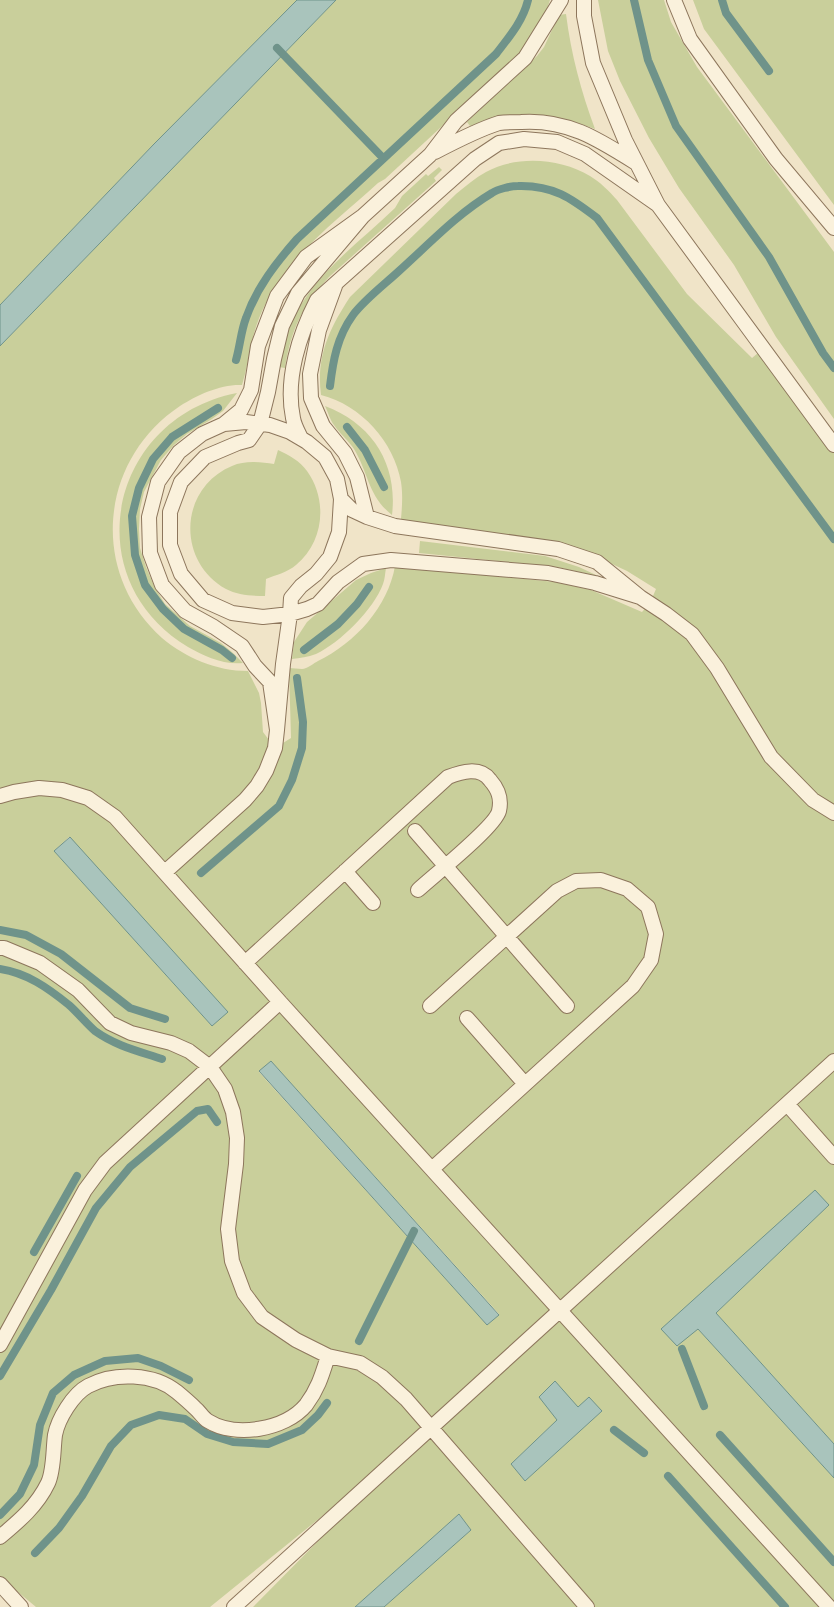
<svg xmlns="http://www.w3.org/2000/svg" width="834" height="1607" font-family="Merriweather,serif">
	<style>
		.green { fill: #c9cf9b; fill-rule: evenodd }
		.water { fill: #a9c4bc; stroke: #6f938a }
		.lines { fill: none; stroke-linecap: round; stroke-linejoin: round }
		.stream { stroke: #6f938a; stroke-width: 8 }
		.service-casing { stroke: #8d765c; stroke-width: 16 }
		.service { stroke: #faf1dc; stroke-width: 14 }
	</style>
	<rect width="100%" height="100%" fill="#f0e4c8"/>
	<!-- green -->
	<path class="green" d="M 0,0 L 297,0 L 154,144 L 0,305 Z
		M 336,0 L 550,0 L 545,15 L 520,54 L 385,179 L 378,183 C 339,219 290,254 266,303 C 259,316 254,331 251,346 C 248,359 246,372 242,385 C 221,384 197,395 180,406 C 99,460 89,573 162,638 C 186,658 216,671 248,671 L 259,693 L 261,703 L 263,732 L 275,748 L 291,738 L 289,668 C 293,668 298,669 302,669 C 307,669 314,663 318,661 C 355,643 388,607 395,566 L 555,582 L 591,590 L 642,612 L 650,603 L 656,589 L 627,571 L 597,557 L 405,522 L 401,519 C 402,507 403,495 401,482 C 394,442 361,405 321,395 C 316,357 329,329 350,297 L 456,194 C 466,186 475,178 486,172 C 517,155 560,158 590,176 C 600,182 609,191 617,200 L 687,294 L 752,358 L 764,348 L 834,445 L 834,1444 L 716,1313 L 829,1205 L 698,1329 L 834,1478 L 834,1607 L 384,1607 L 471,1530 L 459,1514 L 355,1607 L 253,1607 L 426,1432 L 210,1607 L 36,1607 L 0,1577 L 0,346 ZM 69,837 L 227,1012 L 212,1026 L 54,851 ZM 271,1061 L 499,1314 L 487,1325 L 259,1072 ZM 578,1407 L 602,1411 L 525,1481 L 511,1464 L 557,1420 Z
		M 598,0 L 664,0 L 671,22 L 697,67 L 834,252 L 834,419 L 776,337 L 734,265 L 679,188 L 649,138 L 620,81 L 608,51 Z
		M 693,0 L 834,0 L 834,205 L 704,29 Z
		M 566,14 C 571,54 581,91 595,129 L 569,120 L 536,115 L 470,126 L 467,122 L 537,56 L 544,47 L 559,15 Z
		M 439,167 L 442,170 L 434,178 L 436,181 L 329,277 C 302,306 291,330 285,368 L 279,367 C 282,354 284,341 289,329 C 309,277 357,245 395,208 L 402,196 L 426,174 L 428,176 Z
		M 237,393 L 223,411 L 212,419 L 187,434 L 174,445 L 161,460 L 144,492 L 140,509 L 139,529 L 140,548 L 146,567 L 155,588 L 165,604 L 190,626 L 221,643 L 233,653 L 243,663 C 223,665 204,656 188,647 C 75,579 109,418 237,393 Z
		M 325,406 C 373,424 398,465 392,515 C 368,496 369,474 354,449 C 348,440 340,434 334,425 C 330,420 328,412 325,406 Z
		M 278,450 C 289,455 300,461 307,471 C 328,500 324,542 296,565 C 288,572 276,575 266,579 L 265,596 C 252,596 237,595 226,589 C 176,561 179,488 232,466 C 245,460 261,462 274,464 Z
		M 420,541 L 545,556 L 579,567 L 598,576 L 557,567 L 419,553 Z
		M 386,568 C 385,573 385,579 383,584 C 374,609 340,643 316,654 C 308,657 300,658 292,659 L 294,642 L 307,622 L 356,580 L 371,573 Z"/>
	<!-- water -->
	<path class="water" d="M 297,0 L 336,0 L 0,346 L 0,305 L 154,144 Z
		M 70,837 L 228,1012 L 212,1026 L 54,851 Z
		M 271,1061 L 499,1315 L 487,1325 L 259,1071 Z
		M 815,1190 L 829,1205 L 716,1313 L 834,1444 L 834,1478 L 698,1329 L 677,1346 L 661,1329 Z
		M 555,1381 L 578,1407 L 589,1397 L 602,1411 L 525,1481 L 511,1464 L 557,1420 L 539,1397 Z
		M 459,1514 L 471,1530 L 384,1607 L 355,1607 Z"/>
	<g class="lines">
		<!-- stream -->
		<path class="stream" d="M 634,0 L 648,60 L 676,126 L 769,257 L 823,353 L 834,368
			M 722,0 L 726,13 L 769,71
			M 277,48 L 383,158
			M 236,360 C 240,346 241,331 246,318 C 257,287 276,263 297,239 L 496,54 C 509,37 523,21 528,0
			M 330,386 C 333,361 337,337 353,315 C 364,300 385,284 399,271 C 429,244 457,214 492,193 C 498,189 511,186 518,186 C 553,185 571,198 597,218 L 834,539
			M 218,408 L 172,437 L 153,459 L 139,488 L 132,516 L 135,555 L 145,585 L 163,609 L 184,629 L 222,650 L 232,658
			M 347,427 L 365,450 L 384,487
			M 304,650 L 338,624 L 357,604 L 369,587
			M 201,873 L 279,806 L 292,780 L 302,748 L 303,722 L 297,678
			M 0,930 L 26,935 L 61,954 L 130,1008 L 165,1019
			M 0,969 C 27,973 48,988 69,1005 C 78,1013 86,1023 95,1031 C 116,1046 138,1051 162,1059
			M 34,1252 L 77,1176
			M 359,1341 L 414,1231
			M 682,1349 L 704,1406
			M 0,1376 L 51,1290 L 96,1208 L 130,1167 L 197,1111 L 208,1109 L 217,1122
			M 614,1430 L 644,1453
			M 720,1435 L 834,1562
			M 668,1476 L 785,1607
			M 0,1515 L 20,1494 L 34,1465 L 40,1425 L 53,1393 L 74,1375 L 105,1361 L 138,1358 L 161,1366 L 189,1380
			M 35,1553 L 59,1528 L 82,1496 L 111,1446 L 131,1425 L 159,1415 L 185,1419 L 207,1434 L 233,1442 L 268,1444 L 302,1430 L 318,1415 L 327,1403"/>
		<!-- service casing -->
		<g class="service-casing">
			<path id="service" d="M 584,0 L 584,16 L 593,63 L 625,140 L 658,205 L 834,445
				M 674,0 L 690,39 L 776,159 L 834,228
				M 435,152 C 456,141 477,130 499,123 C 506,122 514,122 521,122 C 567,119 598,139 636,163
				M 363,216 L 298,293 L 282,326 L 274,359 L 268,392 L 260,424 L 249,440 L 238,443 L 205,457 L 181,482 L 170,512 L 170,545 L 181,574 L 203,600 L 232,613 L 263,617 L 290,614 L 307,609 L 318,604 L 338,582 L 363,564 L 391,560 L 548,573 L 595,583 L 640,597
				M 335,286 L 319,330 L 310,374 L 311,398 L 323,426 L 345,453 L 357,477 L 367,517
				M 224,424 L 241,410 L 251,390 L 258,346 L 277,296 L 306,257 L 363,216 L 430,155 L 456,121 L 525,58 L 561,0
				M 301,438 C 298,432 294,425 293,418 C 285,379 299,335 317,300 L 475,159 L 499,143 L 524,139 L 557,142 L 585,154 L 658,205
				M 341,499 L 352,510 L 367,517 L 395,526 L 558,549 L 597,562 L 640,597 L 666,614 L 692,634 L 717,668 L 771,757 L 813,800 L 834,813
				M 0,796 L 14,792 L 39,788 L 62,790 L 88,798 L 115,817 L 280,1002 L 829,1607
				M 415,831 L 567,1006
				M 345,871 L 373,903
				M 165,872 L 245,800 L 257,786 L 266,771 L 275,748 L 277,730 L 283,664 L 290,614 L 291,598 L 301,586 L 316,574 L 330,557 L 339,532 L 341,499 L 337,479 L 325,457 L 307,442 L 290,432 L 270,425 L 246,422 L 224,424 L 202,434 L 179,452 L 158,482 L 149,517 L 150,553 L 162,585 L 185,611 L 214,627 L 242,646 L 255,666 L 270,682 L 277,730
				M 0,948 L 4,948 L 40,963 L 78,990 L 110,1023 L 131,1033 L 171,1043 L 189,1051 L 210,1067 L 225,1089 L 233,1112 L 237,1138 L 236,1164 L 228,1229 L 232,1261 L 244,1293 L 262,1317 L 296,1340 L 328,1356 L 360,1363 L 382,1377 L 406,1399 L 587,1607
				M 245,963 L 448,777 C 461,772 480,766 490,780 C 498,789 502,798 499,811 C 495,827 433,876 418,890
				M 430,1006 L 557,891 L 576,881 L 601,880 L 627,889 L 648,907 L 656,934 L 651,960 L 633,986 L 432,1169
				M 467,1018 L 525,1084
				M 787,1104 L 834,1157
				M 0,1345 L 85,1190 L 105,1163 L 280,1002
				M 0,1537 C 19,1521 37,1506 48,1483 C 54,1470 53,1450 55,1435 C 58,1419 73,1394 88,1386 C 114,1372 154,1373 177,1392 C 183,1397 190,1403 195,1408 C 200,1412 203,1418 208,1421 C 235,1438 285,1430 306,1405 C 318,1389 322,1375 328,1356
				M 0,1584 L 21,1607
				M 234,1607 L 834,1061"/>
		</g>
		<!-- service -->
		<use href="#service" class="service"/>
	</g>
</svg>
